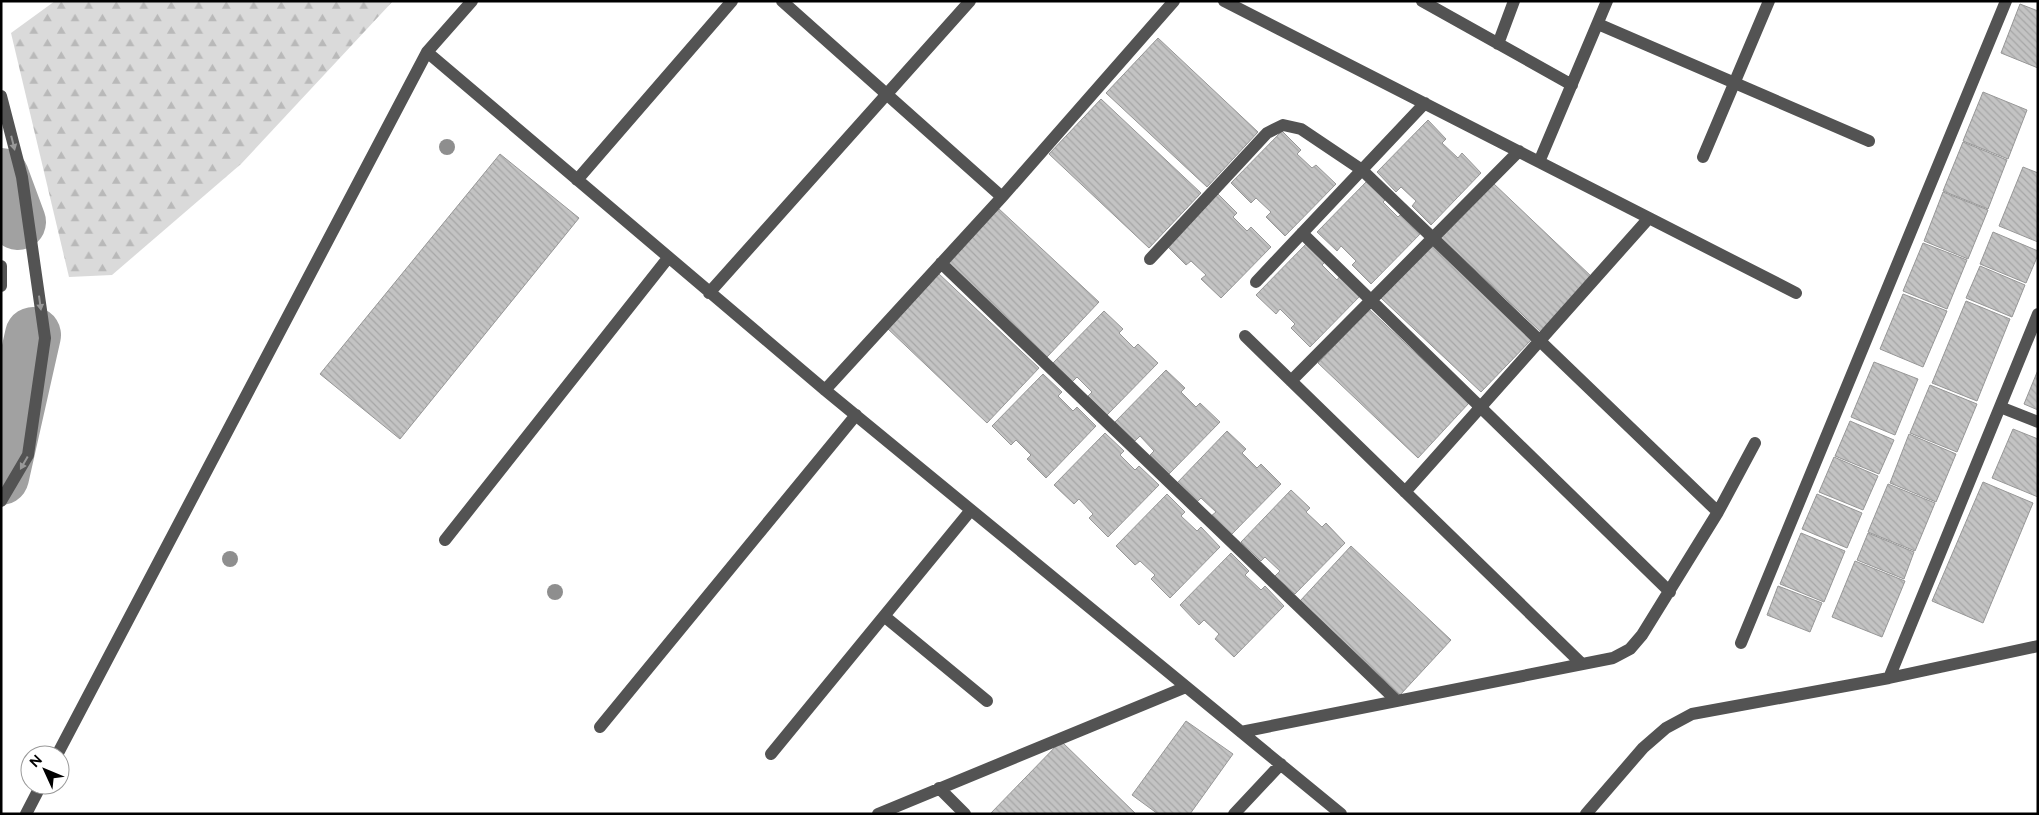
<svg xmlns="http://www.w3.org/2000/svg" width="2039" height="815" font-family="Figtree,sans-serif">
	<style>
		.forest { fill: url(#forest-firs) }
		.lines { fill: none; stroke-linecap: round; stroke-linejoin: round }
		.river { stroke: #a1a1a1; stroke-width: 56 }
		.building { fill: url(#building-back-hatch); stroke: #979797 }
		.minor { stroke: #535353; stroke-width: 12 }
		.tree { fill: #8e8e8e }
		.oneway { fill: #989898 }
	</style>
	<defs>
		<pattern id="forest-firs" width="22" height="20" patternUnits="userSpaceOnUse" patternTransform="scale(1.25)"><rect width="22" height="20" fill="#dadada"/><path d="M5 1l3.5 6h-7zM16 11l3.5 6h-7z" fill="#b9b9b9"/></pattern>
		<pattern id="building-back-hatch" width="6" height="6" patternUnits="userSpaceOnUse" patternTransform="scale(1.25)"><rect width="6" height="6" fill="#c3c3c3"/><path d="M-1 5l2 2M0 0l6 6M5-1l2 2" fill="none" stroke="#a6a6a6"/></pattern>
	</defs>
	<rect width="100%" height="100%" fill="#fff"/>
	<!-- forest -->
	<path class="forest" d="M 55,1 L 393,1 L 241,164 L 112,275 L 69,277 L 11,33 Z"/>
	<g class="lines">
		<!-- river -->
		<path class="river" d="M 1,176 L 18,222
			M 1,477 L 33,335"/>
	</g>
	<!-- building -->
	<path class="building" d="M 2020,4 L 2038,11 L 2038,68 L 2001,53 Z
		M 1158,38 L 1258,132 L 1207,187 L 1106,93 Z
		M 1983,92 L 2027,110 L 2008,159 L 1963,141 Z
		M 1101,99 L 1201,193 L 1149,248 L 1049,154 Z
		M 1428,120 L 1446,139 L 1442,143 L 1458,158 L 1462,153 L 1481,173 L 1431,225 L 1412,206 L 1416,201 L 1401,187 L 1396,192 L 1377,172 Z
		M 1282,131 L 1301,150 L 1297,154 L 1312,168 L 1316,165 L 1336,184 L 1285,236 L 1266,217 L 1271,212 L 1256,198 L 1251,203 L 1231,183 Z
		M 1963,142 L 2007,160 L 1988,209 L 1943,191 Z
		M 500,154 L 579,218 L 400,439 L 320,374 Z
		M 2023,167 L 2038,173 L 2038,242 L 1999,226 Z
		M 1368,180 L 1387,198 L 1383,202 L 1398,217 L 1402,213 L 1422,232 L 1371,284 L 1352,265 L 1356,261 L 1341,246 L 1337,251 L 1317,232 Z
		M 1493,183 L 1592,277 L 1541,332 L 1441,238 Z
		M 1943,192 L 1988,210 L 1968,259 L 1924,241 Z
		M 1218,194 L 1237,213 L 1233,217 L 1247,231 L 1251,227 L 1271,247 L 1221,298 L 1201,279 L 1206,275 L 1191,261 L 1186,265 L 1167,246 Z
		M 998,208 L 1099,302 L 1047,357 L 947,262 Z
		M 1993,232 L 2038,251 L 2038,255 L 2026,283 L 1980,264 Z
		M 1307,243 L 1326,261 L 1322,265 L 1337,280 L 1341,275 L 1361,295 L 1310,347 L 1291,328 L 1295,324 L 1280,309 L 1276,314 L 1256,295 Z
		M 1432,243 L 1533,338 L 1481,392 L 1381,298 Z
		M 1923,243 L 1967,260 L 1947,309 L 1903,291 Z
		M 1980,266 L 2025,285 L 2012,317 L 1966,298 Z
		M 938,273 L 1039,368 L 987,423 L 887,328 Z
		M 1903,294 L 1947,311 L 1923,367 L 1880,349 Z
		M 1966,301 L 2010,319 L 1977,401 L 1932,383 Z
		M 1369,309 L 1469,403 L 1418,458 L 1318,363 Z
		M 1104,311 L 1123,329 L 1119,333 L 1134,348 L 1138,344 L 1158,363 L 1107,415 L 1088,396 L 1092,392 L 1077,377 L 1072,382 L 1053,363 Z
		M 1874,362 L 1918,379 L 1895,435 L 1851,417 Z
		M 1166,370 L 1185,388 L 1181,392 L 1196,407 L 1200,403 L 1220,422 L 1169,474 L 1150,455 L 1154,451 L 1140,436 L 1135,441 L 1115,422 Z
		M 2038,370 L 2038,410 L 2024,404 Z
		M 1043,374 L 1062,392 L 1058,396 L 1073,411 L 1077,407 L 1096,426 L 1046,478 L 1027,459 L 1031,455 L 1016,440 L 1011,445 L 992,426 Z
		M 1930,385 L 1977,404 L 1957,452 L 1910,433 Z
		M 1850,421 L 1894,440 L 1879,474 L 1835,456 Z
		M 2013,429 L 2038,439 L 2038,497 L 1992,478 Z
		M 1227,431 L 1246,449 L 1242,453 L 1257,468 L 1261,464 L 1281,484 L 1231,535 L 1211,516 L 1216,512 L 1201,498 L 1197,502 L 1177,483 Z
		M 1105,433 L 1124,451 L 1120,455 L 1135,470 L 1139,466 L 1159,485 L 1108,537 L 1089,518 L 1093,514 L 1079,499 L 1074,504 L 1054,485 Z
		M 1909,434 L 1956,454 L 1936,502 L 1890,483 Z
		M 1834,457 L 1878,476 L 1863,510 L 1819,492 Z
		M 1983,482 L 2033,503 L 1983,623 L 1932,601 Z
		M 1888,484 L 1935,503 L 1915,551 L 1868,532 Z
		M 1291,490 L 1310,508 L 1306,512 L 1322,527 L 1326,523 L 1345,543 L 1295,594 L 1275,576 L 1280,571 L 1265,557 L 1261,561 L 1241,542 Z
		M 1167,494 L 1185,512 L 1181,516 L 1197,531 L 1201,527 L 1220,547 L 1170,598 L 1151,579 L 1155,575 L 1140,561 L 1135,565 L 1116,546 Z
		M 1817,494 L 1862,513 L 1847,548 L 1802,529 Z
		M 1801,533 L 1845,551 L 1824,602 L 1780,584 Z
		M 1868,533 L 1914,552 L 1904,579 L 1857,560 Z
		M 1351,546 L 1451,640 L 1400,695 L 1300,601 Z
		M 1231,553 L 1249,571 L 1245,575 L 1261,590 L 1265,586 L 1284,606 L 1234,657 L 1215,639 L 1219,634 L 1204,620 L 1199,625 L 1180,605 Z
		M 1855,561 L 1905,581 L 1882,637 L 1832,617 Z
		M 1778,586 L 1822,603 L 1810,632 L 1767,615 Z
		M 1186,721 L 1233,754 L 1190,814 L 1158,814 L 1132,795 Z
		M 1061,741 L 1136,814 L 990,814 Z"/>
	<g class="lines">
		<!-- minor -->
		<path class="minor" d="M 782,1 L 1002,197
			M 1224,1 L 1796,293
			M 1422,1 L 1572,85
			M 1598,24 L 1869,141
			M 1498,44 L 1514,1
			M 427,52 L 825,390 L 1341,814
			M 1,96 L 22,177 L 45,338 L 28,455 L 1,501
			M 1703,157 L 1769,1
			M 1539,162 L 1607,1
			M 577,180 L 732,1
			M 1302,233 L 1670,592
			M 1150,259 L 1267,133 L 1283,125 L 1301,129 L 1362,170 L 1718,512
			M 941,263 L 1397,701
			M 1,266 L 1,286
			M 1256,282 L 1425,103
			M 709,293 L 970,1
			M 1245,336 L 1582,664
			M 1291,381 L 1519,151
			M 825,390 L 1002,197 L 1174,1
			M 2000,407 L 2038,422
			M 1405,492 L 1649,218
			M 445,540 L 668,258
			M 884,616 L 987,701
			M 1741,643 L 2006,1
			M 1889,678 L 2038,314
			M 600,727 L 856,415
			M 1241,732 L 1613,658 L 1630,649 L 1642,635 L 1718,512 L 1755,443
			M 771,754 L 971,510
			M 57,755 L 427,52 L 472,1
			M 939,788 L 965,814
			M 26,814 L 41,785
			M 878,814 L 1186,687
			M 1234,814 L 1281,764
			M 1586,814 L 1643,748 L 1666,728 L 1692,714 L 1889,678 L 2038,646"/>
	</g>
	<!-- trees -->
	<g class="tree">
		<circle cx="447" cy="147" r="8"/>
		<circle cx="230" cy="559" r="8"/>
		<circle cx="555" cy="592" r="8"/>
	</g>
	<!-- one-way arrows -->
	<defs><path id="oneway-solid" d="M-6-.8H1V-3.2L6.5 0L1 3.2V.8H-6Z" transform="scale(1.25)"/></defs>
	<g class="oneway">
		<use href="#oneway-solid" transform="translate(13 143) rotate(76)"/>
		<use href="#oneway-solid" transform="translate(40 303) rotate(82)"/>
		<use href="#oneway-solid" transform="translate(24 463) rotate(120)"/>
	</g>
	<!-- border -->
	<rect width="2039" height="815" fill="none" stroke="#000000" stroke-width="5"/>
	<!-- north arrow -->
	<g transform="translate(45 770) rotate(314)"><circle r="24" fill="#ffffff" stroke="#999999"/>
	<path d="M0-4L9 19L0 12L-9 19Z" fill="#000000"/>
	<text y="-8" font-size="14" font-weight="bold" text-anchor="middle" fill="#000000">N</text>
	</g>
</svg>
